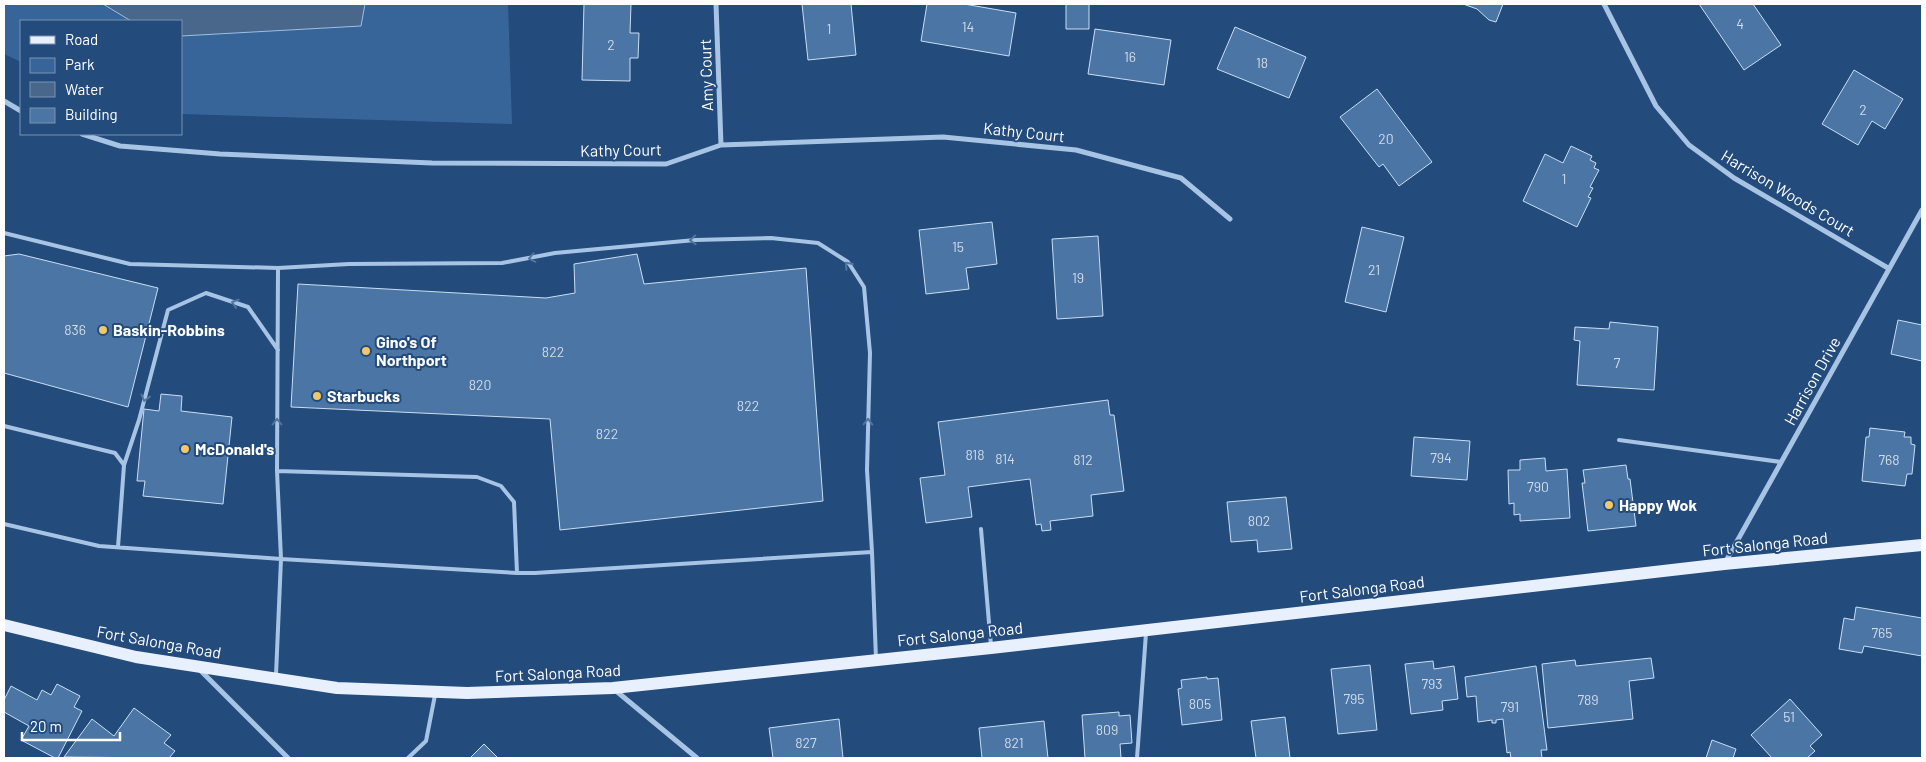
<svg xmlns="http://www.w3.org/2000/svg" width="1926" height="762" font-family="Barlow,sans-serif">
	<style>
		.green { fill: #37659a }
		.water { fill: #49678a; stroke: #9bbfe6 }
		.building { fill: #4b75a5; stroke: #cadef4 }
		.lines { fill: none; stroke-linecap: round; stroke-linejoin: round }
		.lane { stroke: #a7c4e5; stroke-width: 4 }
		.street { stroke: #a7c4e5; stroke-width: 5 }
		.primary { stroke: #e8f0fd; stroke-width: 12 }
		.oneway { stroke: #5175a1 }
		.poi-dot { fill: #f0c76a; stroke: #234b7c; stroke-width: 2 }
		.labels { text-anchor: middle; stroke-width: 4; stroke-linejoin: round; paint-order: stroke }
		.number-label { font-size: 14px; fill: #d2dce8 }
		.street-label { font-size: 16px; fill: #fff; stroke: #234b7c }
		.poi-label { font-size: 16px; font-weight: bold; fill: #fff; stroke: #234b7c; text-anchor: start }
	</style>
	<rect width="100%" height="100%" fill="#234b7c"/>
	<!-- green -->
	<path class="green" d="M 4,4 L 508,4 L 512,124 L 181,114 L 181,21 L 21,21 L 21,62 L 4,54 Z"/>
	<!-- water -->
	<path class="water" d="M 103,4 L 365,4 L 361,26 L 181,36 L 181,21 L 131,21 Z"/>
	<!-- building -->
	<path class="building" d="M 584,4 L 631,4 L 630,33 L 639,33 L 638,58 L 630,58 L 630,81 L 582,80 Z
		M 802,4 L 851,4 L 856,55 L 808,60 Z
		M 927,4 L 964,4 L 1016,13 L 1009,56 L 921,41 Z
		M 1066,4 L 1089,4 L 1089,29 L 1066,29 Z
		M 1463,4 L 1503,4 L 1496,22 L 1489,20 L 1477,9 Z
		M 1699,4 L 1753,4 L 1781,45 L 1744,70 Z
		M 1235,27 L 1306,57 L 1289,98 L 1217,69 Z
		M 1095,29 L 1171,40 L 1164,85 L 1088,74 Z
		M 1854,70 L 1903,99 L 1885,129 L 1872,121 L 1858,145 L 1822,124 Z
		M 1377,89 L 1432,162 L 1399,186 L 1383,164 L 1379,167 L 1340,117 Z
		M 1571,146 L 1592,156 L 1590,160 L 1596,163 L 1594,168 L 1599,170 L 1590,187 L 1593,188 L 1588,197 L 1591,198 L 1577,227 L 1523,201 L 1545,154 L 1563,163 Z
		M 992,222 L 997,264 L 966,268 L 969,289 L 926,294 L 919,230 Z
		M 1362,227 L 1404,237 L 1386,312 L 1345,302 Z
		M 1098,236 L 1103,316 L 1057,319 L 1052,239 Z
		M 19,254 L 158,288 L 128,407 L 4,373 L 4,256 Z
		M 637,254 L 644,284 L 806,268 L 823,501 L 560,530 L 550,419 L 291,407 L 298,284 L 546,298 L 575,293 L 574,264 Z
		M 1898,320 L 1922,325 L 1922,361 L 1891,354 Z
		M 1610,322 L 1658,327 L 1654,390 L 1577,385 L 1580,341 L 1574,340 L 1575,327 L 1609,329 Z
		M 161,394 L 182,396 L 181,411 L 232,417 L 223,504 L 143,496 L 145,481 L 137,481 L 144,409 L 159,411 Z
		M 1108,400 L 1110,415 L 1114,415 L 1124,491 L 1091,495 L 1093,516 L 1050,521 L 1051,530 L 1042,531 L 1041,524 L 1036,525 L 1030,479 L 968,487 L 972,517 L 926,523 L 920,478 L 945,475 L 938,422 Z
		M 1870,428 L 1905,432 L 1904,437 L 1911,437 L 1911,444 L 1915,445 L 1912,474 L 1907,474 L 1905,486 L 1862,481 L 1866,437 L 1869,437 Z
		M 1414,437 L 1470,441 L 1467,480 L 1411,476 Z
		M 1545,458 L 1546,471 L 1567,469 L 1570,518 L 1520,521 L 1520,514 L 1514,515 L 1514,503 L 1509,504 L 1508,470 L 1520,470 L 1520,460 Z
		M 1626,465 L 1628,479 L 1630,479 L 1636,526 L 1588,531 L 1582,483 L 1585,483 L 1583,470 Z
		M 1286,497 L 1292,549 L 1258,552 L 1257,540 L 1231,542 L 1227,502 Z
		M 1856,607 L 1922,618 L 1922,656 L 1864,646 L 1862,653 L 1839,649 L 1844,618 L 1854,620 Z
		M 1651,658 L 1654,678 L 1629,681 L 1633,719 L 1548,728 L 1542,664 L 1575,660 L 1576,666 Z
		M 1433,661 L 1434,669 L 1454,666 L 1458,699 L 1442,701 L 1443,710 L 1411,714 L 1405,664 Z
		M 1370,665 L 1377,730 L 1338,734 L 1331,669 Z
		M 1536,666 L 1547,750 L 1541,750 L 1542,758 L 1511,758 L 1510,752 L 1507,753 L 1503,719 L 1496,720 L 1496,723 L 1492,723 L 1492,720 L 1478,722 L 1476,696 L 1467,697 L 1465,677 Z
		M 1207,677 L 1207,679 L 1218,678 L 1222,720 L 1182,725 L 1178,689 L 1182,688 L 1181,680 Z
		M 57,684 L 80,696 L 74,707 L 82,711 L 58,758 L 55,758 L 21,740 L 29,726 L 4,712 L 4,700 L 11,686 L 37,700 L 42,690 L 51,695 Z
		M 1790,699 L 1822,735 L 1810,746 L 1815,751 L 1807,758 L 1772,758 L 1751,735 Z
		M 134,708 L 171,735 L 164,743 L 175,751 L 169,758 L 64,757 L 92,719 L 114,736 Z
		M 1119,712 L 1119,716 L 1130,715 L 1132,743 L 1120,744 L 1121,758 L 1085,758 L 1082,715 Z
		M 1285,717 L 1290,758 L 1256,758 L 1251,721 Z
		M 839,719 L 843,758 L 773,758 L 769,728 Z
		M 1044,721 L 1048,758 L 982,758 L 979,728 Z
		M 1712,740 L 1736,749 L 1733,758 L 1706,758 Z
		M 484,744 L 498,758 L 470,758 Z"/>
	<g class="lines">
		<!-- lane -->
		<path class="lane" d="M 4,233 L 130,264 L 278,268 L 349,264 L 502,263 L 555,253 L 695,240 L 771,238 L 818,243 L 848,262 L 864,287 L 870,353 L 867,470 L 872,552
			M 4,426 L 115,453 L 124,465 L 118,547
			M 1619,440 L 1781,462
			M 124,465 L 139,420 L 168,310 L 206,293 L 248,307 L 278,350
			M 277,471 L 278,268
			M 4,524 L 99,546 L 281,559 L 276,675
			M 981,529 L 991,646
			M 517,573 L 514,502 L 501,486 L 477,477 L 277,471 L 281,559 L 517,573 L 535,573 L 872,552 L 876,659
			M 408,758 L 426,741 L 435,695
			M 1137,758 L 1146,633"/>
		<!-- street -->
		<path class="street" d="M 716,4 L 721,145
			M 1604,4 L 1656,106 L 1689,145 L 1734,178 L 1888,268
			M 4,101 L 21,111
			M 82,134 L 120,146 L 220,154 L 432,163 L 666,164 L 721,145 L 943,137 L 1076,150 L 1181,178 L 1230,219
			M 1726,561 L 1922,210
			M 200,670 L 288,758
			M 615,690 L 697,758"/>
		<!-- primary -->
		<path class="primary" d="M 4,625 L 136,657 L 337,688 L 467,693 L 613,688 L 991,648 L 1724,564 L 1922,545"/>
	</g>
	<!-- one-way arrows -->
	<defs><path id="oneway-chevron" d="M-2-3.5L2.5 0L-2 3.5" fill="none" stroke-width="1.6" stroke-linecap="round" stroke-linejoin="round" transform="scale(1.25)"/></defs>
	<g class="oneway">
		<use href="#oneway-chevron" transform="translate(693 240) rotate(177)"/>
		<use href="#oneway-chevron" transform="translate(532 258) rotate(169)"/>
		<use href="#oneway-chevron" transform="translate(848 265) rotate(-132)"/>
		<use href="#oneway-chevron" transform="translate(235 303) rotate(-161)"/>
		<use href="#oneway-chevron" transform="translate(145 398) rotate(105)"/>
		<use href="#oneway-chevron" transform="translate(277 422) rotate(-90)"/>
		<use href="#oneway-chevron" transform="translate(868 422) rotate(-88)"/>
	</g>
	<!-- markers -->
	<g class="poi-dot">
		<circle cx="103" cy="330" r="5"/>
		<circle cx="366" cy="351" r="5"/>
		<circle cx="317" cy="396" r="5"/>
		<circle cx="185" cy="449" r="5"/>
		<circle cx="1609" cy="505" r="5"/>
	</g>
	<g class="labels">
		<!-- number labels -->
		<g class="number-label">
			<text x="1740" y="29">4</text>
			<text x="968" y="32">14</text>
			<text x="829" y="34">1</text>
			<text x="611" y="50">2</text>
			<text x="1130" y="62">16</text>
			<text x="1262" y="68">18</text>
			<text x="1863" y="115">2</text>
			<text x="1386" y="144">20</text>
			<text x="1564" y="184">1</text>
			<text x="958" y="252">15</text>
			<text x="1374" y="275">21</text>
			<text x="1078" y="283">19</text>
			<text x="75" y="335">836</text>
			<text x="553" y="357">822</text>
			<text x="1617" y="368">7</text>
			<text x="480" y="390">820</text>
			<text x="748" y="411">822</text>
			<text x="607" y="439">822</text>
			<text x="975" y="460">818</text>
			<text x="1441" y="463">794</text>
			<text x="1005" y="464">814</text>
			<text x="1083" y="465">812</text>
			<text x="1889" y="465">768</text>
			<text x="1538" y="492">790</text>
			<text x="1259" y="526">802</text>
			<text x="1882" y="638">765</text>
			<text x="1432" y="689">793</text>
			<text x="1354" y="704">795</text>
			<text x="1588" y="705">789</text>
			<text x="1200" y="709">805</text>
			<text x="1510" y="712">791</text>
			<text x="1789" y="722">51</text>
			<text x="1107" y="735">809</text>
			<text x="806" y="748">827</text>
			<text x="1014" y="748">821</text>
		</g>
		<!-- street labels -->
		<g class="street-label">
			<text transform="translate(706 75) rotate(-92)" y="6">Amy Court</text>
			<text transform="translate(1024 132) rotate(6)" y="6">Kathy Court</text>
			<text transform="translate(621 150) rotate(-1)" y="6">Kathy Court</text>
			<text transform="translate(1788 193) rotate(31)" y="6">Harrison Woods Court</text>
			<text transform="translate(1812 381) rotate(-61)" y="6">Harrison Drive</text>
			<text transform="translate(1765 544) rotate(-6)" y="6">Fort Salonga Road</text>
			<text transform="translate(1362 589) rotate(-7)" y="6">Fort Salonga Road</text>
			<text transform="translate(960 634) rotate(-6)" y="6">Fort Salonga Road</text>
			<text transform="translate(159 642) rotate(10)" y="6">Fort Salonga Road</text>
			<text transform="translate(558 673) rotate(-3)" y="6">Fort Salonga Road</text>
		</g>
		<!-- poi labels -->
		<g class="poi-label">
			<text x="113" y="336">Baskin-Robbins</text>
			<text x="376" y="348">Gino's Of<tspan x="376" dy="18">Northport</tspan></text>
			<text x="327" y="402">Starbucks</text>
			<text x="195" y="455">McDonald's</text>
			<text x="1619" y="511">Happy Wok</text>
		</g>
	</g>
	<!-- border -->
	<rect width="1926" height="762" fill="none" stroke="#ffffff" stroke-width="10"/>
	<!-- legend -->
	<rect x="20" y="20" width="162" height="115" fill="#234b7c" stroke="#7b93b0"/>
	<rect x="30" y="36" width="25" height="8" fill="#e8f0fd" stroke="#7b93b0"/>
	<text x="65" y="45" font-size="15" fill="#ffffff">Road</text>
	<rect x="30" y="58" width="25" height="15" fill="#37659a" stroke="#7b93b0"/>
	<text x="65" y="70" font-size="15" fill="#ffffff">Park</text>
	<rect x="30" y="82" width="25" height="15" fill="#49678a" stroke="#7b93b0"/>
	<text x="65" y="95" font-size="15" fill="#ffffff">Water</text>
	<rect x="30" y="108" width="25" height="15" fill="#4b75a5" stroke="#7b93b0"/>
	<text x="65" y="120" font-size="15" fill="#ffffff">Building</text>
	<!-- scale -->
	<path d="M22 732v8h98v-8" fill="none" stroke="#ffffff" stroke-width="2.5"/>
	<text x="30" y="732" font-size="15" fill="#ffffff" stroke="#234b7c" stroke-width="4" paint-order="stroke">20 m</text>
</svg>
